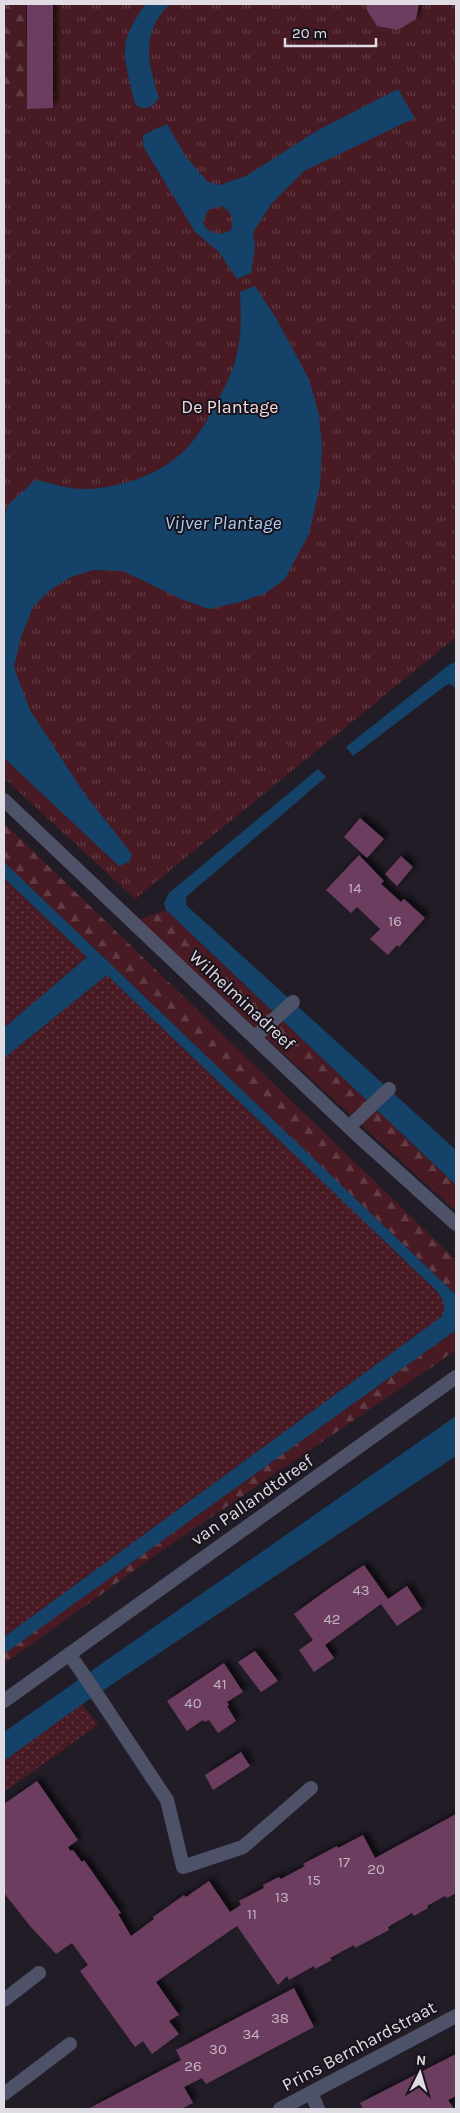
<svg xmlns="http://www.w3.org/2000/svg" width="460" height="2113" font-family="Karla,sans-serif">
	<style>
		.grass { fill: url(#grass-dots) }
		.forest { fill: url(#forest-firs) }
		.park { fill: url(#park-tufts) }
		.water { fill: #154268; fill-rule: evenodd }
		.building { fill: #6c3d5e; filter: url(#shadow) }
		.lines { fill: none; stroke-linecap: round; stroke-linejoin: round }
		.service { stroke: #4e5268; stroke-width: 14 }
		.minor { stroke: #4e5268; stroke-width: 14 }
		.labels { text-anchor: middle; stroke-width: 4; stroke-linejoin: round; paint-order: stroke }
		.number-label { font-size: 15px; fill: #c3b4c2 }
		.park-label { font-size: 18px; fill: #f2dee0; stroke: #18131c }
		.street-label { font-size: 18px; fill: #e0dce3; stroke: #18131c }
		.water-label { font-size: 19px; font-style: italic; fill: #a9d0f5; stroke: #18131c }
	</style>
	<defs>
		<pattern id="grass-dots" width="8" height="8" patternUnits="userSpaceOnUse" patternTransform="scale(1.25)"><rect width="8" height="8" fill="#481b24"/><path d="M2 2h.1M6 6h.1" fill="none" stroke="#623c44" stroke-width="1.8" stroke-linecap="round"/></pattern>
		<pattern id="forest-firs" width="22" height="20" patternUnits="userSpaceOnUse" patternTransform="scale(1.25)"><rect width="22" height="20" fill="#481b24"/><path d="M5 1l3.5 6h-7zM16 11l3.5 6h-7z" fill="#623c44"/></pattern>
		<pattern id="park-tufts" width="24" height="20" patternUnits="userSpaceOnUse" patternTransform="scale(1.25)"><rect width="24" height="20" fill="#481b24"/><path d="M3 7l-1-3M5 7V3M7 7l1-3M15 17l-1-3M17 17v-4M19 17l1-3" fill="none" stroke="#623c44"/></pattern>
		<filter id="shadow"><feDropShadow dx="4.5" dy="-4.5" stdDeviation="2.5" flood-color="#0009"/></filter>
	</defs>
	<rect width="100%" height="100%" fill="#211c26"/>
	<!-- grass -->
	<path class="grass" d="M 4,878 L 87,957 L 4,1028 Z
		M 107,975 L 421,1276 C 432,1287 452,1301 441,1317 L 4,1637 L 4,1058 Z
		M 82,1704 L 98,1725 L 4,1792 L 4,1761 Z"/>
	<!-- forest -->
	<path class="forest" d="M 4,4 L 26,4 L 27,109 L 4,96 Z
		M 4,823 L 456,1260 L 456,1295 L 4,862 Z
		M 166,910 L 456,1185 L 456,1211 L 137,920 Z
		M 456,1330 L 456,1349 L 438,1363 L 163,1550 L 4,1664 L 4,1653 Z"/>
	<!-- park -->
	<path class="park" d="M 53,4 L 456,4 L 456,637 L 135,899 L 4,778 L 4,96 L 27,109 L 53,108 Z"/>
	<!-- water -->
	<path class="water" d="M 146,4 L 170,4 C 140,32 148,64 159,98 C 152,107 146,112 136,105 L 134,100 C 124,56 116,44 146,4 Z
		M 398,89 L 415,118 L 304,171 L 272,203 L 253,232 L 255,246 L 251,273 L 237,279 L 219,252 L 195,232 L 143,146 L 143,135 L 167,124 L 186,157 L 208,182 L 220,185 L 246,176 L 318,130 ZM 221,206 C 232,212 234,219 231,230 C 222,235 214,235 206,228 L 203,222 L 208,210 Z
		M 255,286 L 276,318 L 309,379 L 319,414 L 322,447 L 320,486 L 309,534 L 285,579 L 266,593 L 240,602 L 209,609 L 181,599 L 123,571 L 93,570 L 71,577 L 50,590 L 33,607 L 21,637 L 14,667 L 30,710 L 84,793 L 132,854 L 129,862 L 119,866 L 4,758 L 4,518 L 8,505 L 35,480 C 53,483 69,490 88,489 C 123,487 159,475 185,450 C 198,437 208,419 217,402 C 225,387 234,370 237,353 C 242,334 241,312 240,292 Z
		M 456,662 L 456,688 L 450,684 L 445,686 L 353,756 L 346,747 L 450,664 Z
		M 318,769 L 326,777 L 186,897 L 186,905 L 456,1150 L 456,1185 L 166,910 L 164,903 L 169,893 Z
		M 4,862 L 456,1295 L 456,1330 L 4,1654 L 4,1637 L 441,1317 C 452,1301 432,1287 421,1276 L 107,975 L 4,1058 L 4,1028 L 87,957 L 4,878 Z
		M 456,1416 L 456,1456 L 78,1707 L 4,1761 L 4,1732 Z"/>
	<!-- building -->
	<path class="building" d="M 27,4 L 53,4 L 53,108 L 27,109 Z
		M 367,4 L 419,4 L 416,19 L 398,30 L 377,26 L 367,10 Z
		M 360,818 L 384,839 L 367,858 L 344,837 Z
		M 359,855 L 384,881 L 381,884 L 401,902 L 404,899 L 425,918 L 399,947 L 397,945 L 388,955 L 370,939 L 380,929 L 357,907 L 351,913 L 326,890 Z
		M 401,856 L 413,867 L 397,886 L 385,874 Z
		M 364,1565 L 388,1599 L 407,1586 L 422,1609 L 397,1626 L 381,1604 L 325,1645 L 334,1658 L 314,1672 L 299,1650 L 313,1640 L 294,1614 L 331,1587 Z
		M 255,1651 L 278,1681 L 261,1692 L 238,1662 Z
		M 224,1663 L 243,1692 L 227,1702 L 229,1705 L 227,1706 L 236,1721 L 218,1733 L 209,1720 L 205,1722 L 203,1720 L 187,1731 L 167,1701 Z
		M 241,1752 L 250,1766 L 213,1790 L 205,1775 Z
		M 37,1781 L 78,1840 L 68,1847 L 70,1851 L 73,1850 L 82,1862 L 84,1860 L 121,1913 L 118,1914 L 131,1936 L 154,1919 L 153,1917 L 184,1895 L 186,1897 L 209,1881 L 230,1912 L 241,1905 L 239,1901 L 264,1888 L 263,1885 L 279,1877 L 281,1879 L 305,1866 L 303,1864 L 337,1846 L 338,1848 L 363,1835 L 375,1858 L 456,1814 L 456,1893 L 447,1898 L 445,1896 L 427,1906 L 428,1908 L 414,1916 L 412,1913 L 388,1927 L 389,1930 L 355,1948 L 354,1945 L 330,1958 L 332,1960 L 315,1969 L 314,1966 L 289,1980 L 287,1976 L 278,1985 L 237,1926 L 156,1982 L 179,2015 L 169,2021 L 179,2034 L 152,2054 L 143,2041 L 135,2047 L 80,1971 L 88,1965 L 72,1943 L 56,1954 L 30,1926 L 4,1893 L 4,1804 Z
		M 294,1988 L 314,2027 L 206,2084 L 202,2078 L 184,2087 L 193,2103 L 181,2109 L 88,2109 L 181,2060 L 176,2050 Z
		M 456,2054 L 456,2096 L 448,2100 L 454,2109 L 363,2109 L 360,2103 Z"/>
	<g class="lines">
		<!-- service -->
		<path class="service" d="M 255,1037 L 293,1002
			M 349,1127 L 389,1089
			M 81,1671 L 106,1708
			M 4,2000 L 39,1973
			M 4,2094 L 70,2044"/>
		<!-- minor -->
		<path class="minor" d="M 4,800 L 354,1132 L 456,1224
			M 69,1654 L 81,1671
			M 4,1701 L 456,1377
			M 106,1708 L 167,1800 L 183,1867 L 243,1847 L 311,1788
			M 311,2093 L 318,2109
			M 280,2109 L 456,2016"/>
	</g>
	<g class="labels">
		<!-- number labels -->
		<g class="number-label">
			<text x="355" y="893">14</text>
			<text x="395" y="926">16</text>
			<text x="361" y="1595">43</text>
			<text x="332" y="1624">42</text>
			<text x="220" y="1689">41</text>
			<text x="193" y="1708">40</text>
			<text x="344" y="1867">17</text>
			<text x="376" y="1874">20</text>
			<text x="314" y="1885">15</text>
			<text x="282" y="1902">13</text>
			<text x="252" y="1919">11</text>
			<text x="280" y="2023">38</text>
			<text x="251" y="2039">34</text>
			<text x="218" y="2054">30</text>
			<text x="193" y="2071">26</text>
		</g>
		<!-- park labels -->
		<g class="park-label">
			<text x="230" y="413">De Plantage</text>
		</g>
		<!-- street labels -->
		<g class="street-label">
			<text transform="translate(242 1000) rotate(43)" y="6">Wilhelminadreef</text>
			<text transform="translate(252 1500) rotate(-35)" y="6">van Pallandtdreef</text>
			<text transform="translate(359 2046) rotate(-28)" y="6">Prins Bernhardstraat</text>
		</g>
		<!-- water labels -->
		<g class="water-label">
			<text x="223" y="529">Vijver Plantage</text>
		</g>
	</g>
	<!-- border -->
	<rect width="460" height="2113" fill="none" stroke="#e0dce3" stroke-width="10"/>
	<!-- north arrow -->
	<g transform="translate(420 2073) rotate(5)" stroke="#18131c" stroke-width="4" paint-order="stroke">
	<path d="M0-4L9 19L0 12L-9 19Z" fill="#e0dce3"/>
	<text y="-8" font-size="14" font-weight="bold" text-anchor="middle" fill="#e0dce3">N</text>
	</g>
	<!-- scale -->
	<path d="M285 38v8h91v-8" fill="none" stroke="#e0dce3" stroke-width="2.5"/>
	<text x="292" y="38" font-size="15" fill="#e0dce3" stroke="#18131c" stroke-width="4" paint-order="stroke">20 m</text>
</svg>
